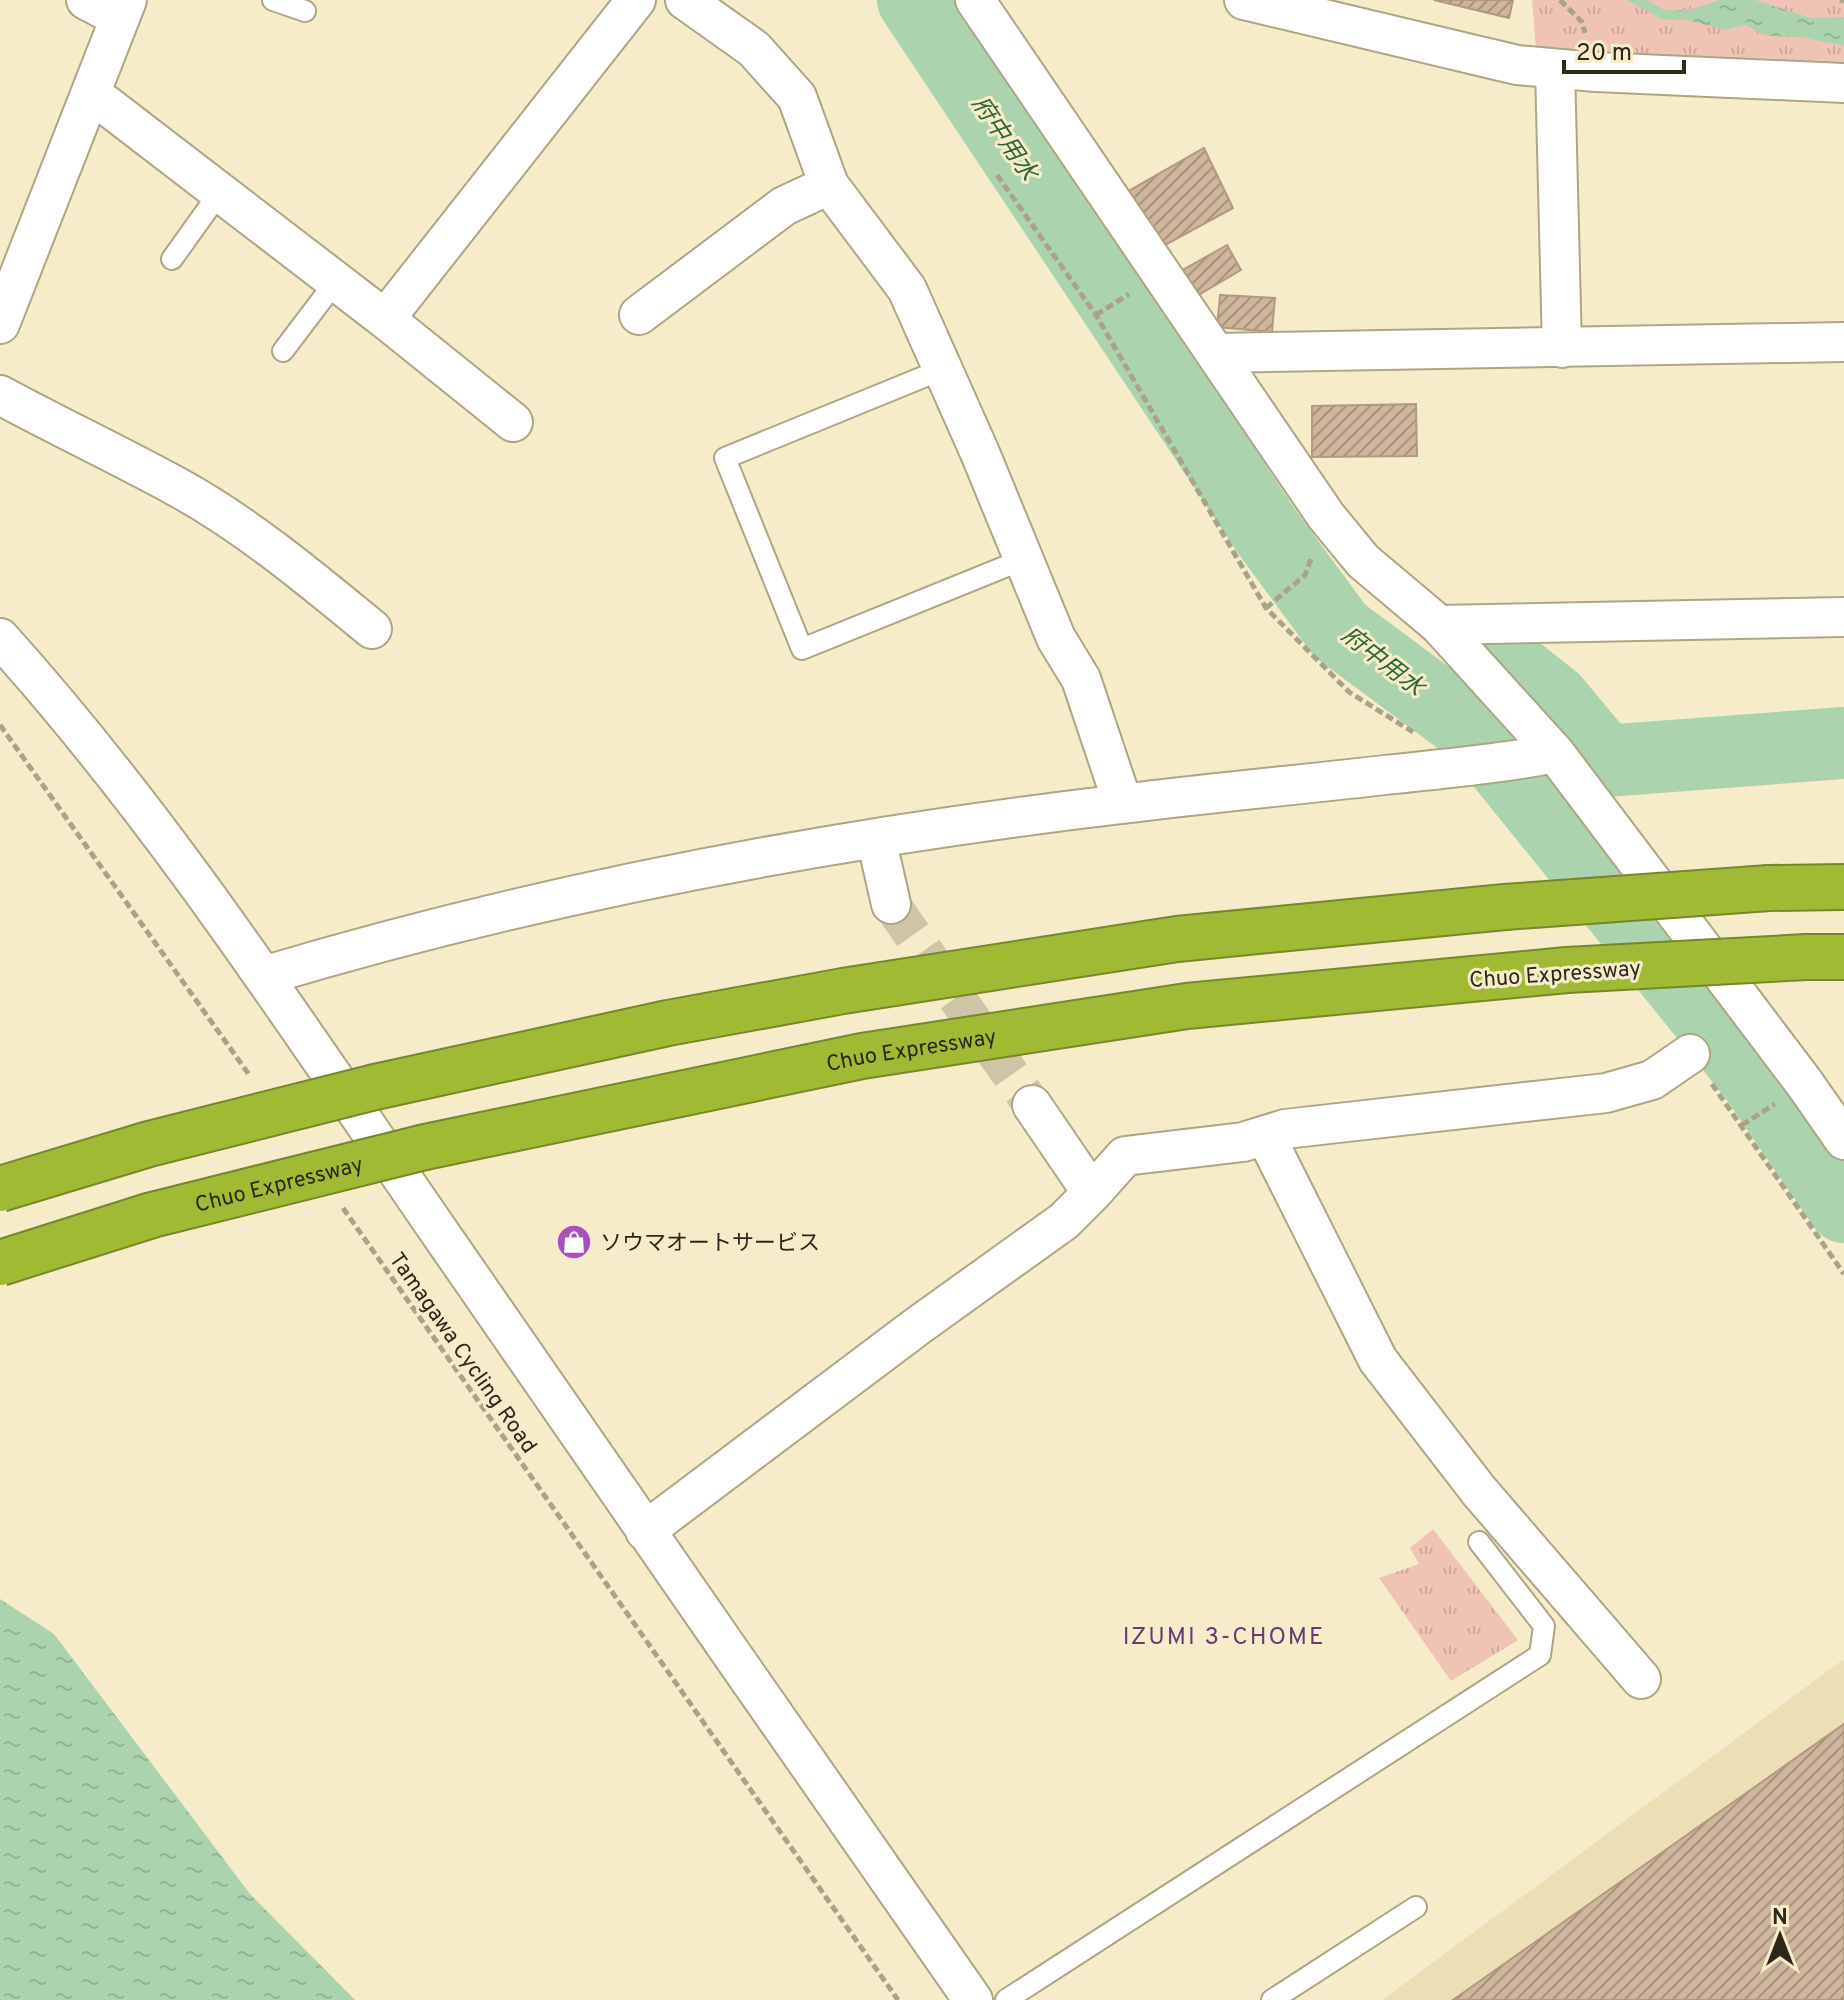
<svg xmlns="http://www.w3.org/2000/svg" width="1844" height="2000" font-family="Overpass,'Noto Sans JP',sans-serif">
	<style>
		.built { fill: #ecdfb6 }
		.park { fill: url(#park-tufts) }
		.water { fill: url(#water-ripples) }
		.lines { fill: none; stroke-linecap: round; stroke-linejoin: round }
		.river { stroke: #abd3ae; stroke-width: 72 }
		.building { fill: url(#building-hatch); stroke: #b29980; stroke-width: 2 }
		.minor-tunnel { stroke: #cec5a6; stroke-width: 38; stroke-dasharray: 38 19; stroke-linecap: butt }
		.service-casing { stroke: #aea584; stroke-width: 24 }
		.minor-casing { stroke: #aea584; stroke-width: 42 }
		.motorway-casing { stroke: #77872b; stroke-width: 48 }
		.path { stroke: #aba388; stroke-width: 5; stroke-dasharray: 8 4; stroke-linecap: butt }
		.service { stroke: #fff; stroke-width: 20 }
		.minor { stroke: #fff; stroke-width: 38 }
		.motorway { stroke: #a0ba33; stroke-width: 44 }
		.motorway-bridge-casing { stroke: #77872b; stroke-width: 48; stroke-linecap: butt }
		.motorway-bridge { stroke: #a0ba33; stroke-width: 44 }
		.labels { text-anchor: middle; stroke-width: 6; stroke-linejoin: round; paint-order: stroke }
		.street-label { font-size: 22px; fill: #2c281b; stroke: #f6ecc9 }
		.poi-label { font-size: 22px; fill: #2c281b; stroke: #f6ecc9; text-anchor: start }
		.water-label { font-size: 24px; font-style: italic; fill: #2d6536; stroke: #f6ecc9 }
		.neighbourhood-label { font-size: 24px; letter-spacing: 2px; fill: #673c72; stroke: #f6ecc9 }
	</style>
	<defs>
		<pattern id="park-tufts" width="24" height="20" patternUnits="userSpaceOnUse" patternTransform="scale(2)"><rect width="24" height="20" fill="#f0c4b5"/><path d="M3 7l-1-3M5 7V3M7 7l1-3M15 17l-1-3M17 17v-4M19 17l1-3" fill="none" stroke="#cea89b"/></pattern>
		<pattern id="water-ripples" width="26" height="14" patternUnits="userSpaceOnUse" patternTransform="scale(2)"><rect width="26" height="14" fill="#abd3ae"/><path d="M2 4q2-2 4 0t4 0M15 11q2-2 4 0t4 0" fill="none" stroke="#93b595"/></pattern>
		<pattern id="building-hatch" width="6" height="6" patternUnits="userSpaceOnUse" patternTransform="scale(2)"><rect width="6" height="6" fill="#cfb59b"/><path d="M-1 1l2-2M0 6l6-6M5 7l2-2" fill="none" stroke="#a8937e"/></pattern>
	</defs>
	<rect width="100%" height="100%" fill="#f6ecc9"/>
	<!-- built -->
	<path class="built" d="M 1844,1659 L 1844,2000 L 1382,2000 Z"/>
	<!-- park -->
	<path class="park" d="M 1532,0 L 1844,0 L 1844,65 L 1536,50 Z
		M 1433,1529 L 1518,1640 L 1451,1681 L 1379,1578 L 1419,1564 L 1410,1548 Z"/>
	<!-- water -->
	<path class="water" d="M 1627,0 L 1647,0 L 1664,10 L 1688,10 L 1720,0 L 1755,0 L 1811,18 L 1844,17 L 1844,46 L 1800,37 L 1767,36 L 1745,25 L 1726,30 L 1687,20 L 1661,19 Z
		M 0,1599 L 54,1634 L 250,1894 L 355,2000 L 0,2000 Z"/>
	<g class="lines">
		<!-- river -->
		<path class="river" d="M 913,0 L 1267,532 L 1340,631 L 1475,731 L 1754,1076 L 1844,1207
			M 1506,662 L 1554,700 L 1605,761 L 1844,743"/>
	</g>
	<!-- building -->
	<path class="building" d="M 1434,0 L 1513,0 L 1509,18 Z
		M 1204,148 L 1233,208 L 1158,249 L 1127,192 Z
		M 1227,245 L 1241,270 L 1195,297 L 1181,271 Z
		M 1220,295 L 1275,298 L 1272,332 L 1217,327 Z
		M 1416,404 L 1417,456 L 1312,457 L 1312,406 Z
		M 1844,1724 L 1844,2000 L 1453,2000 Z"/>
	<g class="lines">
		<!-- minor-tunnel -->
		<path class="minor-tunnel" d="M 891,904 L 1032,1105"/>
		<!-- service casing -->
		<g class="service-casing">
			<path id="service" d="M 273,0 L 305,11
				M 172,259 L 220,192
				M 283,351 L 336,281
				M 943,369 L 725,458 L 802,649 L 1024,559
				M 1006,2000 L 1540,1655 L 1544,1626 L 1479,1542
				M 1272,2000 L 1416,1907"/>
		</g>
		<!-- minor casing -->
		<g class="minor-casing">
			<path id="minor" d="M 86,0 L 120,18
				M 685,0 L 754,49 L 797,97 L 829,185 L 907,289 L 980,453 L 1056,638 L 1081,679 L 1123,804
				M 975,0 L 1326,516 L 1363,561 L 1439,625 L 1555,753 L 1805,1084 L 1844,1140
				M 1244,0 L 1517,65 L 1596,72 L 1844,83
				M 1555,69 L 1562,348
				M 92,94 L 385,319 L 513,422
				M 639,315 L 784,206 L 829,185
				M 385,319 L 636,0
				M 0,324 L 127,0
				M 1215,353 L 1844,342
				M 0,395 C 59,427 121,456 179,488 C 248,526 311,579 372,629
				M 1439,625 L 1844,617
				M 0,638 C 165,821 300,1030 440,1233 C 616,1489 795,1745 973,2000
				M 876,838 L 891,904
				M 263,976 C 543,892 832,838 1122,804 C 1210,793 1297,785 1385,775 C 1441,769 1499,764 1555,753
				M 1265,1135 L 1378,1360 L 1479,1491 L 1641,1679
				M 1092,1193 L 1125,1156 L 1243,1142 L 1285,1129 L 1606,1093 L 1652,1080 L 1690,1054
				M 645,1531 L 919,1325 L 1064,1221 L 1092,1193 L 1032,1105"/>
		</g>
		<!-- motorway casing -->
		<g class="motorway-casing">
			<g id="motorway">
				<path d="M 1769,888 L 1844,887"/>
				<path d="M 1806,957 L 1844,957"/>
				<path d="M 375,1087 L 668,1023 L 843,991 L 1177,939 L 1505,907"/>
				<path id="s1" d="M 425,1147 L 862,1056 L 1187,1006 L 1567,970"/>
			</g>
		</g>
		<!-- path -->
		<path class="path" d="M 1560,0 L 1582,22 L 1585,33
			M 1840,0 L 1844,1
			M 997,175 L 1096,315 L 1266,608 L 1349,692 L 1413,732
			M 1096,315 L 1129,294
			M 1266,608 L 1305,575 L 1311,559
			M 0,725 L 250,1076
			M 1712,1084 L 1844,1274
			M 1742,1125 L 1775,1104
			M 343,1208 L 898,2000"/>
		<!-- service -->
		<use href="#service" class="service"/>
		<!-- minor -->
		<use href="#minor" class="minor"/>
		<!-- motorway -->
		<use href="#motorway" class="motorway"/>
		<!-- motorway-bridge casing -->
		<g class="motorway-bridge-casing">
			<g id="motorway-bridge">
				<path d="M 1505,907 L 1769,888"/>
				<path d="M 1567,970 L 1806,957"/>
				<path d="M 0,1189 L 149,1144 L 375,1087"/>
				<path id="s2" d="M 0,1263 L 152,1215 L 425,1147"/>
			</g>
		</g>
		<!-- motorway-bridge -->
		<use href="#motorway-bridge" class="motorway-bridge"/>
	</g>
	<!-- icons -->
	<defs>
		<g id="shop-disc" transform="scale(1.8)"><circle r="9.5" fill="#a851be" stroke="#f6ecc9"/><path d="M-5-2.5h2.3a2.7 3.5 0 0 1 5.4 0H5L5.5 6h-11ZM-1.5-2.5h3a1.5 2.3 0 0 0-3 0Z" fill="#fff"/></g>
	</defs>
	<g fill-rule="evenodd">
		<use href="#shop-disc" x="574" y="1242"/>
	</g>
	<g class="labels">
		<!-- street labels -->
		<g class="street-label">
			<text transform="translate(1555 973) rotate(-4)" y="8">Chuo Expressway</text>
			<text dy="8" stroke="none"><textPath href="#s1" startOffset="496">Chuo Expressway</textPath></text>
			<text dy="8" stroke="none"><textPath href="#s2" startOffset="290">Chuo Expressway</textPath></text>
			<text transform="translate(464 1352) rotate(55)" y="8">Tamagawa Cycling Road</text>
		</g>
		<!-- poi labels -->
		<g class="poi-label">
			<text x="600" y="1250">ソウマオートサービス</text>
		</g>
		<!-- water labels -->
		<g class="water-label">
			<text transform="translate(1005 138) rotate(56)" y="8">府中用水</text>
			<text transform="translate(1383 661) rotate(38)" y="8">府中用水</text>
		</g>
		<!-- neighbourhood labels -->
		<g class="neighbourhood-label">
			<text x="1224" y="1644">IZUMI 3-CHOME</text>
		</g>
	</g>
	<!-- north arrow -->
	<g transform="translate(1780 1936)" stroke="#f6ecc9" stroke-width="6" paint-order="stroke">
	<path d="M0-6L14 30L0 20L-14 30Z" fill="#2c281b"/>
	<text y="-12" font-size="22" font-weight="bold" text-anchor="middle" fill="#2c281b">N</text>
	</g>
	<!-- scale -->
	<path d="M1564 60v12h120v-12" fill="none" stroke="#2c281b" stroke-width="4"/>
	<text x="1576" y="60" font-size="24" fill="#2c281b" stroke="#f6ecc9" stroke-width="6" paint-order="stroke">20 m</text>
</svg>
